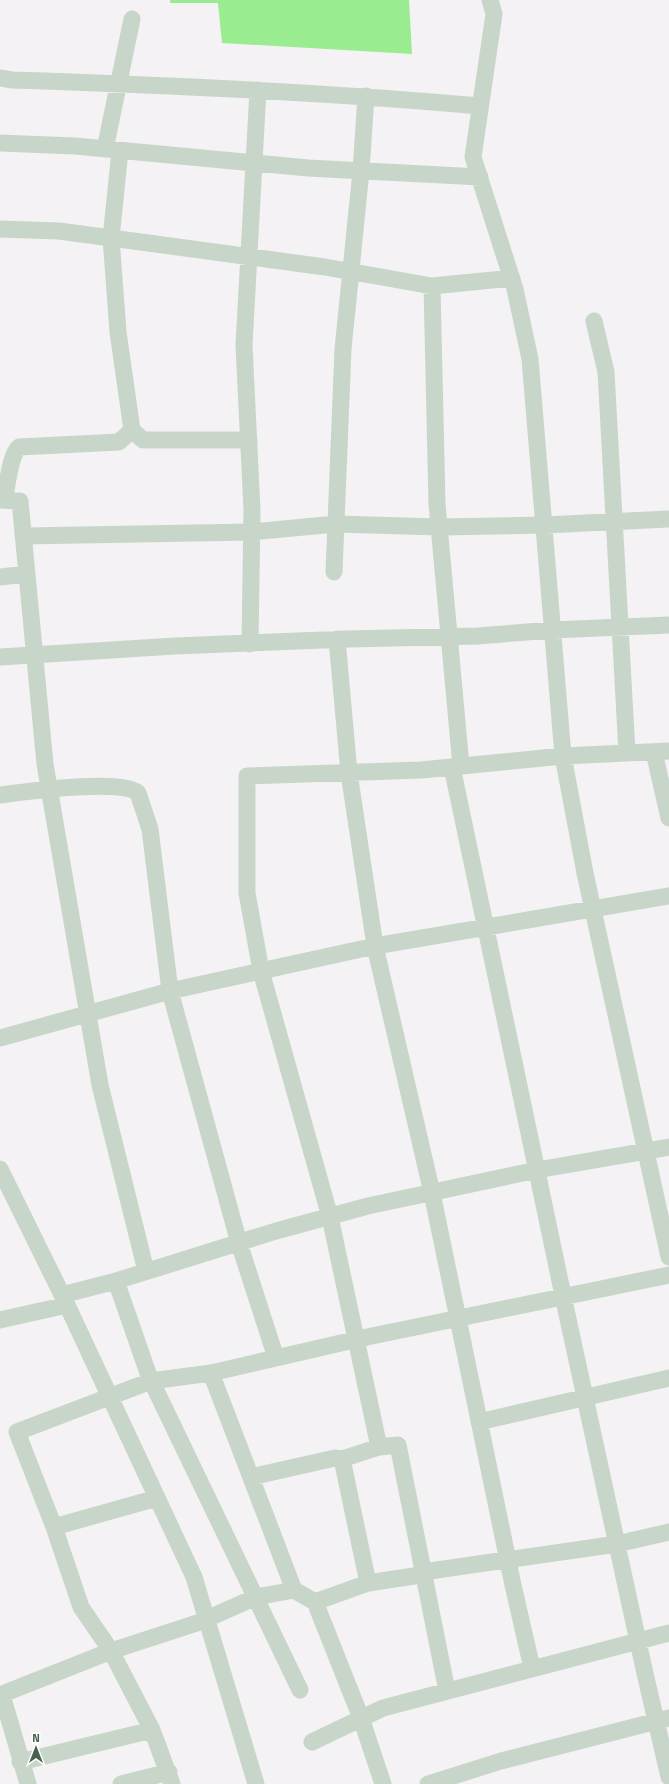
<svg xmlns="http://www.w3.org/2000/svg" width="669" height="1784" font-family="'Titillium Web',sans-serif">
	<style>
		.water { fill: #9aec91 }
		.lines { fill: none; stroke-linecap: round; stroke-linejoin: round }
		.minor { stroke: #c7d6c9; stroke-width: 17 }
	</style>
	<rect width="100%" height="100%" fill="#f4f2f4"/>
	<!-- water -->
	<path class="water" d="M 170,0 L 409,0 L 412,54 L 222,43 L 218,3 L 170,3 Z"/>
	<g class="lines">
		<!-- minor -->
		<path class="minor" d="M 490,0 L 494,14 L 473,157 L 515,289 L 530,359 L 563,756 L 585,873 L 669,1257
			M 0,78 L 12,80 C 168,85 324,92 480,106
			M 0,143 L 75,146 L 308,168 L 480,177
			M 105,149 L 132,19
			M 120,151 L 111,238 L 118,332 L 132,430 L 143,440 L 249,440
			M 0,229 L 59,231 L 111,238 L 325,267 L 432,286 L 512,278
			M 432,286 L 437,504 L 461,766
			M 594,321 L 606,372 L 627,753
			M 0,500 L 20,501 L 45,764 L 100,1085 L 146,1271
			M 4,500 C 8,485 9,457 19,447 L 119,442 L 132,430
			M 23,536 L 252,532 L 336,524 L 439,527 L 544,525 L 669,519
			M 334,572 L 343,349 L 361,171 L 366,96
			M 0,577 L 26,574
			M 337,639 L 349,773 L 375,946 L 432,1193 L 513,1585 L 532,1668
			M 250,644 L 252,510 L 244,345 L 258,90
			M 0,657 L 175,646 L 348,639 L 478,636 L 552,630 L 669,625
			M 654,752 L 669,818
			M 452,767 L 568,1319 L 644,1669 L 669,1777
			M 0,795 C 23,792 123,778 138,793 L 150,829 L 170,991 L 239,1243 L 276,1358
			M 0,1038 L 170,991 L 375,946 L 669,896
			M 0,1169 L 67,1305 L 194,1577 L 256,1784
			M 116,1281 L 149,1376 L 300,1690
			M 62,1295 L 116,1281 L 276,1231 L 368,1206 L 537,1170 L 669,1147
			M 0,1320 L 67,1305
			M 211,1373 L 294,1590 L 315,1602 L 361,1718 L 383,1784
			M 479,1422 L 669,1378
			M 342,1459 L 368,1583
			M 251,1477 L 335,1458 L 342,1459 L 379,1447
			M 54,1527 L 157,1498
			M 315,1602 L 368,1583 L 414,1576 L 423,1572 L 617,1544 L 669,1532
			M 447,1691 L 398,1445 L 379,1447 L 330,1217 L 261,971 L 247,893 L 247,776 L 421,770 L 563,756 L 669,751
			M 0,1695 L 111,1651 L 200,1622 L 256,1597 L 294,1590
			M 2,1695 L 28,1784
			M 312,1742 L 383,1708 L 669,1633
			M 20,1762 L 152,1730
			M 121,1784 L 169,1772
			M 172,1784 L 152,1730 L 111,1651 L 81,1607 L 54,1527 L 17,1432 L 151,1381 L 211,1373 L 367,1337 L 669,1275
			M 428,1784 L 501,1761 L 669,1718"/>
	</g>
	<!-- north arrow -->
	<g transform="translate(36 1748)" stroke="#ffffff" stroke-width="3" paint-order="stroke">
	<path d="M0-3L7 15L0 10L-7 15Z" fill="#4a604e"/>
	<text y="-6" font-size="11" font-weight="bold" text-anchor="middle" fill="#4a604e">N</text>
	</g>
</svg>
